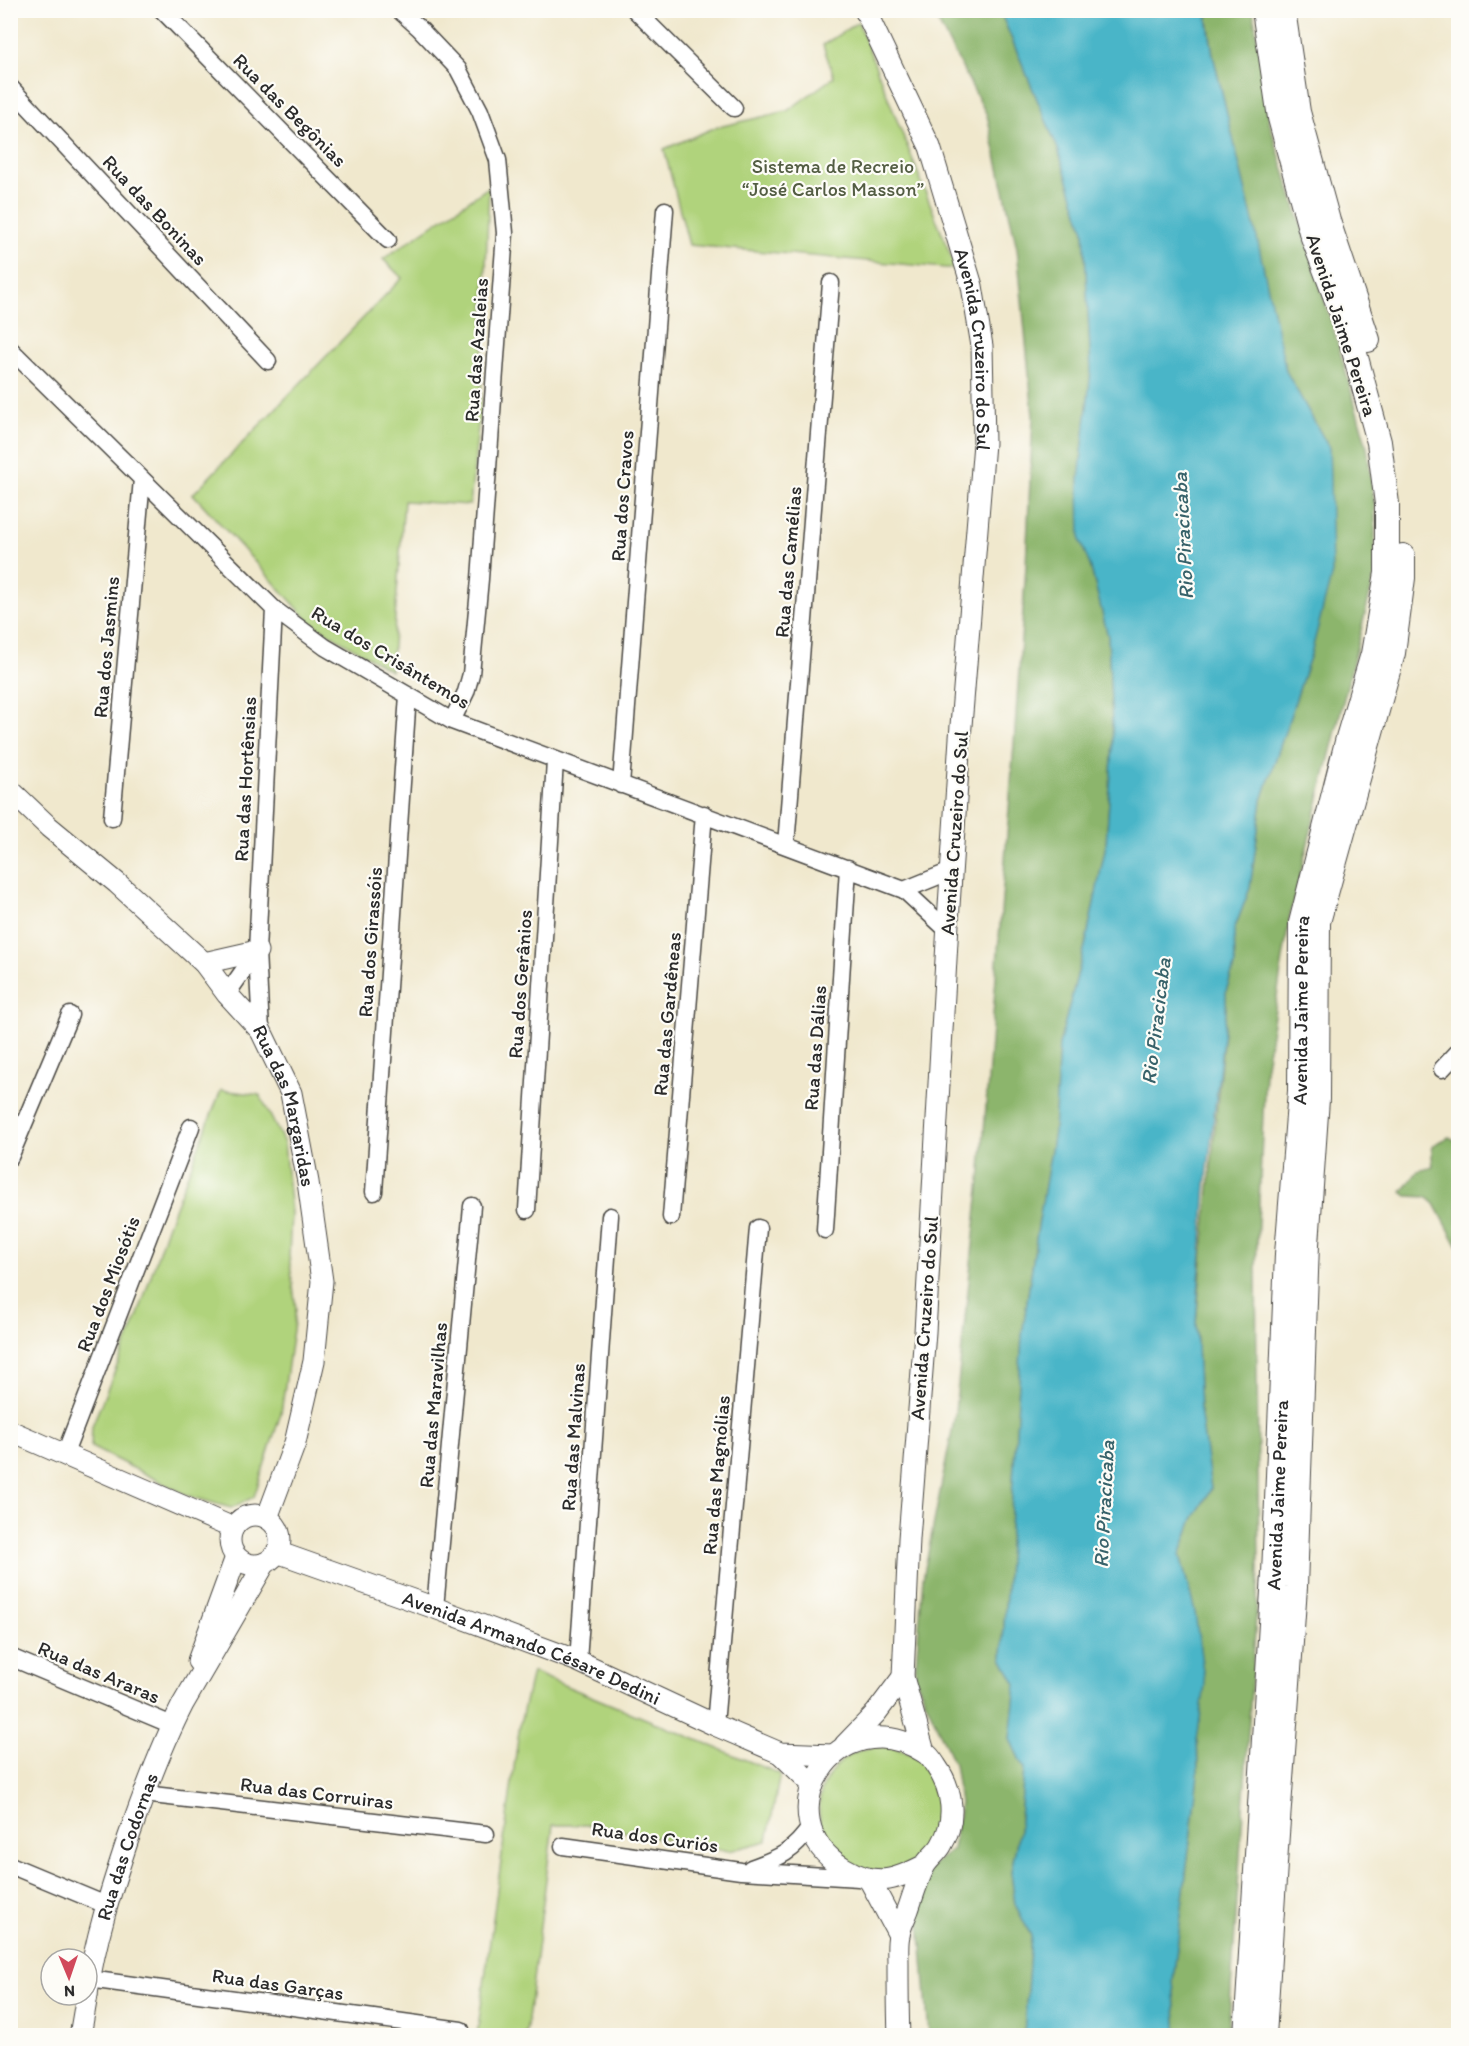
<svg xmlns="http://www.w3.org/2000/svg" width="1469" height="2046" font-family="Itim,sans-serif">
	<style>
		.green { fill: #b0d37c; stroke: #6e7f54; stroke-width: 1.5 }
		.forest { fill: #8cb56c; stroke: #5c704c; stroke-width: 1.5 }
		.water { fill: #4ab5c8; stroke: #3a707a; stroke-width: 1.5 }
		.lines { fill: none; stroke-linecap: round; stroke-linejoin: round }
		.minor-casing { stroke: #494743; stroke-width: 19 }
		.tertiary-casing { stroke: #494743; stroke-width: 23 }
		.secondary-casing { stroke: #494743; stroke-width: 26 }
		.minor { stroke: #fff; stroke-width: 16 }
		.tertiary { stroke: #fff; stroke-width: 21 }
		.secondary { stroke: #fff; stroke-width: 24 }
		.labels { text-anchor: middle; stroke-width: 4.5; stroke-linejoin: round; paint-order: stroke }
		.street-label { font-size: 20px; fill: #2b2b2b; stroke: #fdfcf7 }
		.park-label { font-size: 20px; fill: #535d43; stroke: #fdfcf7 }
		.water-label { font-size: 21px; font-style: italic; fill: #37626a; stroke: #fdfcf7 }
	</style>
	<rect width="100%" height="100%" fill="#fdfcf7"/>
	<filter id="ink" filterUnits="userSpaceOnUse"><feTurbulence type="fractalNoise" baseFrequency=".0167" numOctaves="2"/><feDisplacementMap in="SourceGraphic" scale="12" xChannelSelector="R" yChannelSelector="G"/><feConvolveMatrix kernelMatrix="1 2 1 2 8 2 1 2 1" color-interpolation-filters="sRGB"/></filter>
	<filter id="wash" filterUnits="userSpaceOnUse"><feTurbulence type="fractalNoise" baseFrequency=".008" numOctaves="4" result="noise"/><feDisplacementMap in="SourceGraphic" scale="24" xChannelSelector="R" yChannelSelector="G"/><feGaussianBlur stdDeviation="1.35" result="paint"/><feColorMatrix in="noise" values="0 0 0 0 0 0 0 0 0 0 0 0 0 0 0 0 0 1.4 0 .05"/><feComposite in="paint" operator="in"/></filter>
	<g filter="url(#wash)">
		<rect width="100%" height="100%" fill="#f0e8cd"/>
		<!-- green -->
		<path class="green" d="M 858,22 L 956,269 L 689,245 L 664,149 L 714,128 L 787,111 L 834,77 L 823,45 Z
			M 489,187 L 481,399 L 470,505 L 404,501 L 391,671 L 310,622 L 193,494 L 402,278 L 383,259 Z
			M 221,1090 L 260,1095 L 284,1143 L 291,1213 L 289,1256 L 296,1309 L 281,1413 L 254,1497 L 231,1508 L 189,1496 L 91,1447 L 92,1426 L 137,1318 L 167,1227 Z
			M 532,1672 L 780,1774 L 767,1841 L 729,1851 L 589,1825 L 553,1825 L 526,2035 L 477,2035 L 520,1724 Z
			M819 1809a62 62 0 1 1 124 0a62 62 0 1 1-124 0Z"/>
		<!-- forest -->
		<path class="forest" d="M 1253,10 L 1270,125 L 1335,334 L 1367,447 L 1375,509 L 1375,574 L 1290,915 L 1265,1072 L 1256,1267 L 1259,1571 L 1228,2035 L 1177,2036 L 1173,1981 L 1198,1774 L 1195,1612 L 1180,1555 L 1193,1519 L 1211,1489 L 1200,1409 L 1196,1323 L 1226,1012 L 1226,991 L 1235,964 L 1234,930 L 1250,888 L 1262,800 L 1311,654 L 1329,448 L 1286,371 L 1213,55 L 1207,11 Z
			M 932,11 L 1000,11 L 1058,149 L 1084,231 L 1091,371 L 1079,480 L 1091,568 L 1108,636 L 1113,744 L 1106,845 L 1086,942 L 1059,1045 L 1054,1132 L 1037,1233 L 1022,1336 L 1002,1658 L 1016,1684 L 1010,1739 L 1024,1769 L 1019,1832 L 1011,1871 L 1015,1904 L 1031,1936 L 1024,2035 L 929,2035 L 918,1897 L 928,1869 L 953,1849 L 960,1803 L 954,1764 L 915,1677 L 923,1578 L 954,1421 L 981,1170 L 1014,744 L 1026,566 L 1033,416 L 1017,248 L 987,115 Z
			M 1449,1137 L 1458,1142 L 1458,1247 L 1435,1204 L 1427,1197 L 1407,1196 L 1402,1192 L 1418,1171 L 1433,1167 C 1431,1147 1429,1145 1449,1137 Z"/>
		<!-- water -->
		<path class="water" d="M 1000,11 L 1206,11 L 1213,55 L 1257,238 L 1286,371 L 1329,448 L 1330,474 L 1332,573 L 1311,654 L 1262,800 L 1250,888 L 1234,930 L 1235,964 L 1226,991 L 1226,1012 L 1206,1185 L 1196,1323 L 1200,1409 L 1211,1489 L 1193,1519 L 1180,1555 L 1195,1612 L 1205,1685 L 1197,1740 L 1198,1774 L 1173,1981 L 1177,2035 L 1024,2035 L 1031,1936 L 1015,1904 L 1011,1871 L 1019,1832 L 1024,1769 L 1010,1739 L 1016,1684 L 1002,1658 L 1022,1336 L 1037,1233 L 1054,1132 L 1059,1045 L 1086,942 L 1106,845 L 1113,744 L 1108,636 L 1091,568 L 1080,540 L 1079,480 L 1091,371 L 1084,231 L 1058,149 Z"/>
	</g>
	<g filter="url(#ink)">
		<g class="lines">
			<!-- minor casing -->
			<g class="minor-casing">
				<path id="minor" d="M 162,10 L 388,240
					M 399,10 L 419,28 L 458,69 L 480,111 L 498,160 L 505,233 L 480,579 L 471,674 L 466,692 L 452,721
					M 635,10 L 734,108
					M 10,87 L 268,361
					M 10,349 L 274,609 L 325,647 L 452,721 L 904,890 L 947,930
					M 621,785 L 665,210
					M 112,818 L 142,479
					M 786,845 L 831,283
					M 904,890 L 951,871
					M 227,994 L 257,951
					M 261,1031 L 257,951 L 274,609
					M 1442,1069 L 1458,1052
					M 10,1157 L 70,1015
					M 374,1192 L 408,695
					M 527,1210 L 555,761
					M 671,1217 L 704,814
					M 825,1230 L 848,868
					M 64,1456 L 191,1127
					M 435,1608 L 472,1206
					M 10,1657 L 172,1725
					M 578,1661 L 610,1216
					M 715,1725 L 758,1228
					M 144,1794 L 486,1834
					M 563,1846 L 741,1871 L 859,1878
					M 10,1865 L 106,1905
					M 751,1868 C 779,1858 794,1852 811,1826
					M 89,1979 L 461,2030"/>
			</g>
			<!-- tertiary casing -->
			<g class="tertiary-casing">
				<g id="tertiary">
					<path id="s1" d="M 865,10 L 930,147 L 972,286 L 982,346 L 984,443 L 960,738 L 949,906 L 925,1332 L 909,1539 L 903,1677 L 924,1752"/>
					<path id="s2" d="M 10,790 L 49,827 L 117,883 L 204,963 L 227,994 L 261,1031 L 291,1093 L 308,1182 L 322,1281 L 314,1361 L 295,1443 L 267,1518"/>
					<path d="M 204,963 L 257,951"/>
					<path d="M 10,1431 L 233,1528"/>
					<circle cx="255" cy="1540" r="25"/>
					<path id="s3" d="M 277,1552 L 435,1608 L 578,1661 L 715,1725 L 780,1753 L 833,1755"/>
					<path d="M 198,1661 L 236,1557"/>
					<path d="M 845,1745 L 876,1713 L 903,1677"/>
					<path d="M 780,1753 L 813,1785"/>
					<path d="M 869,1879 L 899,1935"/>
					<path id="s4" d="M 87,1994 C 95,1940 111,1890 128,1839 C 144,1793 161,1747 183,1704 L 265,1563"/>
					<path d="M 80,2036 L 87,1995"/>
					<path d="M 899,2036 C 898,2011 898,1987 898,1963 C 898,1954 897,1944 899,1935 C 900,1927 905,1918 908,1910 C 913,1896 917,1881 924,1867 C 928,1859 936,1854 941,1846 C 957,1820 953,1790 936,1766 C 933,1761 929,1755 924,1752 C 837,1697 761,1818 844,1868 C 876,1887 894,1881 925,1865"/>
				</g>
			</g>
			<!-- secondary casing -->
			<g class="secondary-casing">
				<g id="secondary">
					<path d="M 1283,10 L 1298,112 L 1328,221 L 1368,340"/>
					<path id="s5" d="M 1246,2036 L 1274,1574 L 1287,1254 L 1300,1091 L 1301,923 L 1348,738 L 1373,654 L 1387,573 L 1387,504 L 1379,442 L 1349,332 L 1311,232 L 1280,118 L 1264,10"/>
					<path d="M 1264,2036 L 1276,1848 L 1295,1587 L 1307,1244 L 1317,1099 L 1318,922 L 1393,653 L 1403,578 L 1403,556"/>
				</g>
			</g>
			<!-- minor -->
			<use href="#minor" class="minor"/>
			<!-- tertiary -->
			<use href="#tertiary" class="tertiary"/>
			<!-- secondary -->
			<use href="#secondary" class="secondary"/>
		</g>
	</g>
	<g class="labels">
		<!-- street labels -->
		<g class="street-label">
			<text transform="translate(290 110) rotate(45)" y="7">Rua das Begônias</text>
			<text transform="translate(155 210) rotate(47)" y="7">Rua das Boninas</text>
			<text transform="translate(1342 325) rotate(72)" y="7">Avenida Jaime Pereira</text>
			<text transform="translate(476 350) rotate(-86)" y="7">Rua das Azaleias</text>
			<text dy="7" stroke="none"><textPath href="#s1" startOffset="360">Avenida Cruzeiro do Sul</textPath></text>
			<text transform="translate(622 496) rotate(-86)" y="7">Rua dos Cravos</text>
			<text transform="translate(788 562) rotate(-85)" y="7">Rua das Camélias</text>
			<text transform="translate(106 647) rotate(-85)" y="7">Rua dos Jasmins</text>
			<text transform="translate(391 657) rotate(31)" y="7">Rua dos Crisântemos</text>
			<text transform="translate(245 779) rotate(-87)" y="7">Rua das Hortênsias</text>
			<text transform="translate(954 833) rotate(-86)" y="7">Avenida Cruzeiro do Sul</text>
			<text transform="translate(370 942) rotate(-86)" y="7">Rua dos Girassóis</text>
			<text transform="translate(520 984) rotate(-86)" y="7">Rua dos Gerânios</text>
			<text dy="7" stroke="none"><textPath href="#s5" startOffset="1028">Avenida Jaime Pereira</textPath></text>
			<text transform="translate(667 1014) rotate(-85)" y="7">Rua das Gardêneas</text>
			<text transform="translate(815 1048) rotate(-86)" y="7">Rua das Dálias</text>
			<text dy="7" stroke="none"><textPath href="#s2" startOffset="428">Rua das Margaridas</textPath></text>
			<text transform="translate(108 1284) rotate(-69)" y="7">Rua dos Miosótis</text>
			<text transform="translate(924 1318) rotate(-86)" y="7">Avenida Cruzeiro do Sul</text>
			<text transform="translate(433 1405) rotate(-85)" y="7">Rua das Maravilhas</text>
			<text transform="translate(573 1437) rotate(-86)" y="7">Rua das Malvinas</text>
			<text transform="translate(716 1475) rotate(-85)" y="7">Rua das Magnólias</text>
			<text dy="7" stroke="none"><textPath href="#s5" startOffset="542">Avenida Jaime Pereira</textPath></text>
			<text dy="7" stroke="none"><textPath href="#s3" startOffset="272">Avenida Armando Césare Dedini</textPath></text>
			<text transform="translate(99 1672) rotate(23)" y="7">Rua das Araras</text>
			<text transform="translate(317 1793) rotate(7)" y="7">Rua das Corruiras</text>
			<text transform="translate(655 1837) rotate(8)" y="7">Rua dos Curiós</text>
			<text dy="7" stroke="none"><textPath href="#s4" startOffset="153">Rua das Codornas</textPath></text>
			<text transform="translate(278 1984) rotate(8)" y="7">Rua das Garças</text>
		</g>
		<!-- park labels -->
		<g class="park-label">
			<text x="833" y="173">Sistema de Recreio<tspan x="833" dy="23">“José Carlos Masson”</tspan></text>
		</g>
		<!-- water labels -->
		<g class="water-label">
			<text transform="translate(1183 536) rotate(-93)" y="7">Rio Piracicaba</text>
			<text transform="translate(1156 1021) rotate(-83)" y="7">Rio Piracicaba</text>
			<text transform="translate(1104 1504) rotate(-87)" y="7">Rio Piracicaba</text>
		</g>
	</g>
	<!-- margin -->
	<rect width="1469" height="2046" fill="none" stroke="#fdfcf7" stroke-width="36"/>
	<!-- north arrow -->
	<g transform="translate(69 1977) rotate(178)"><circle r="28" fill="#fdfcf7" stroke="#a9a8a5" stroke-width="1.5"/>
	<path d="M0-4.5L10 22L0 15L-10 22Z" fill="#d1495b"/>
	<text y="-9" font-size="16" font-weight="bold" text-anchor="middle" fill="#2b2b2b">N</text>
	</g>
</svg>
